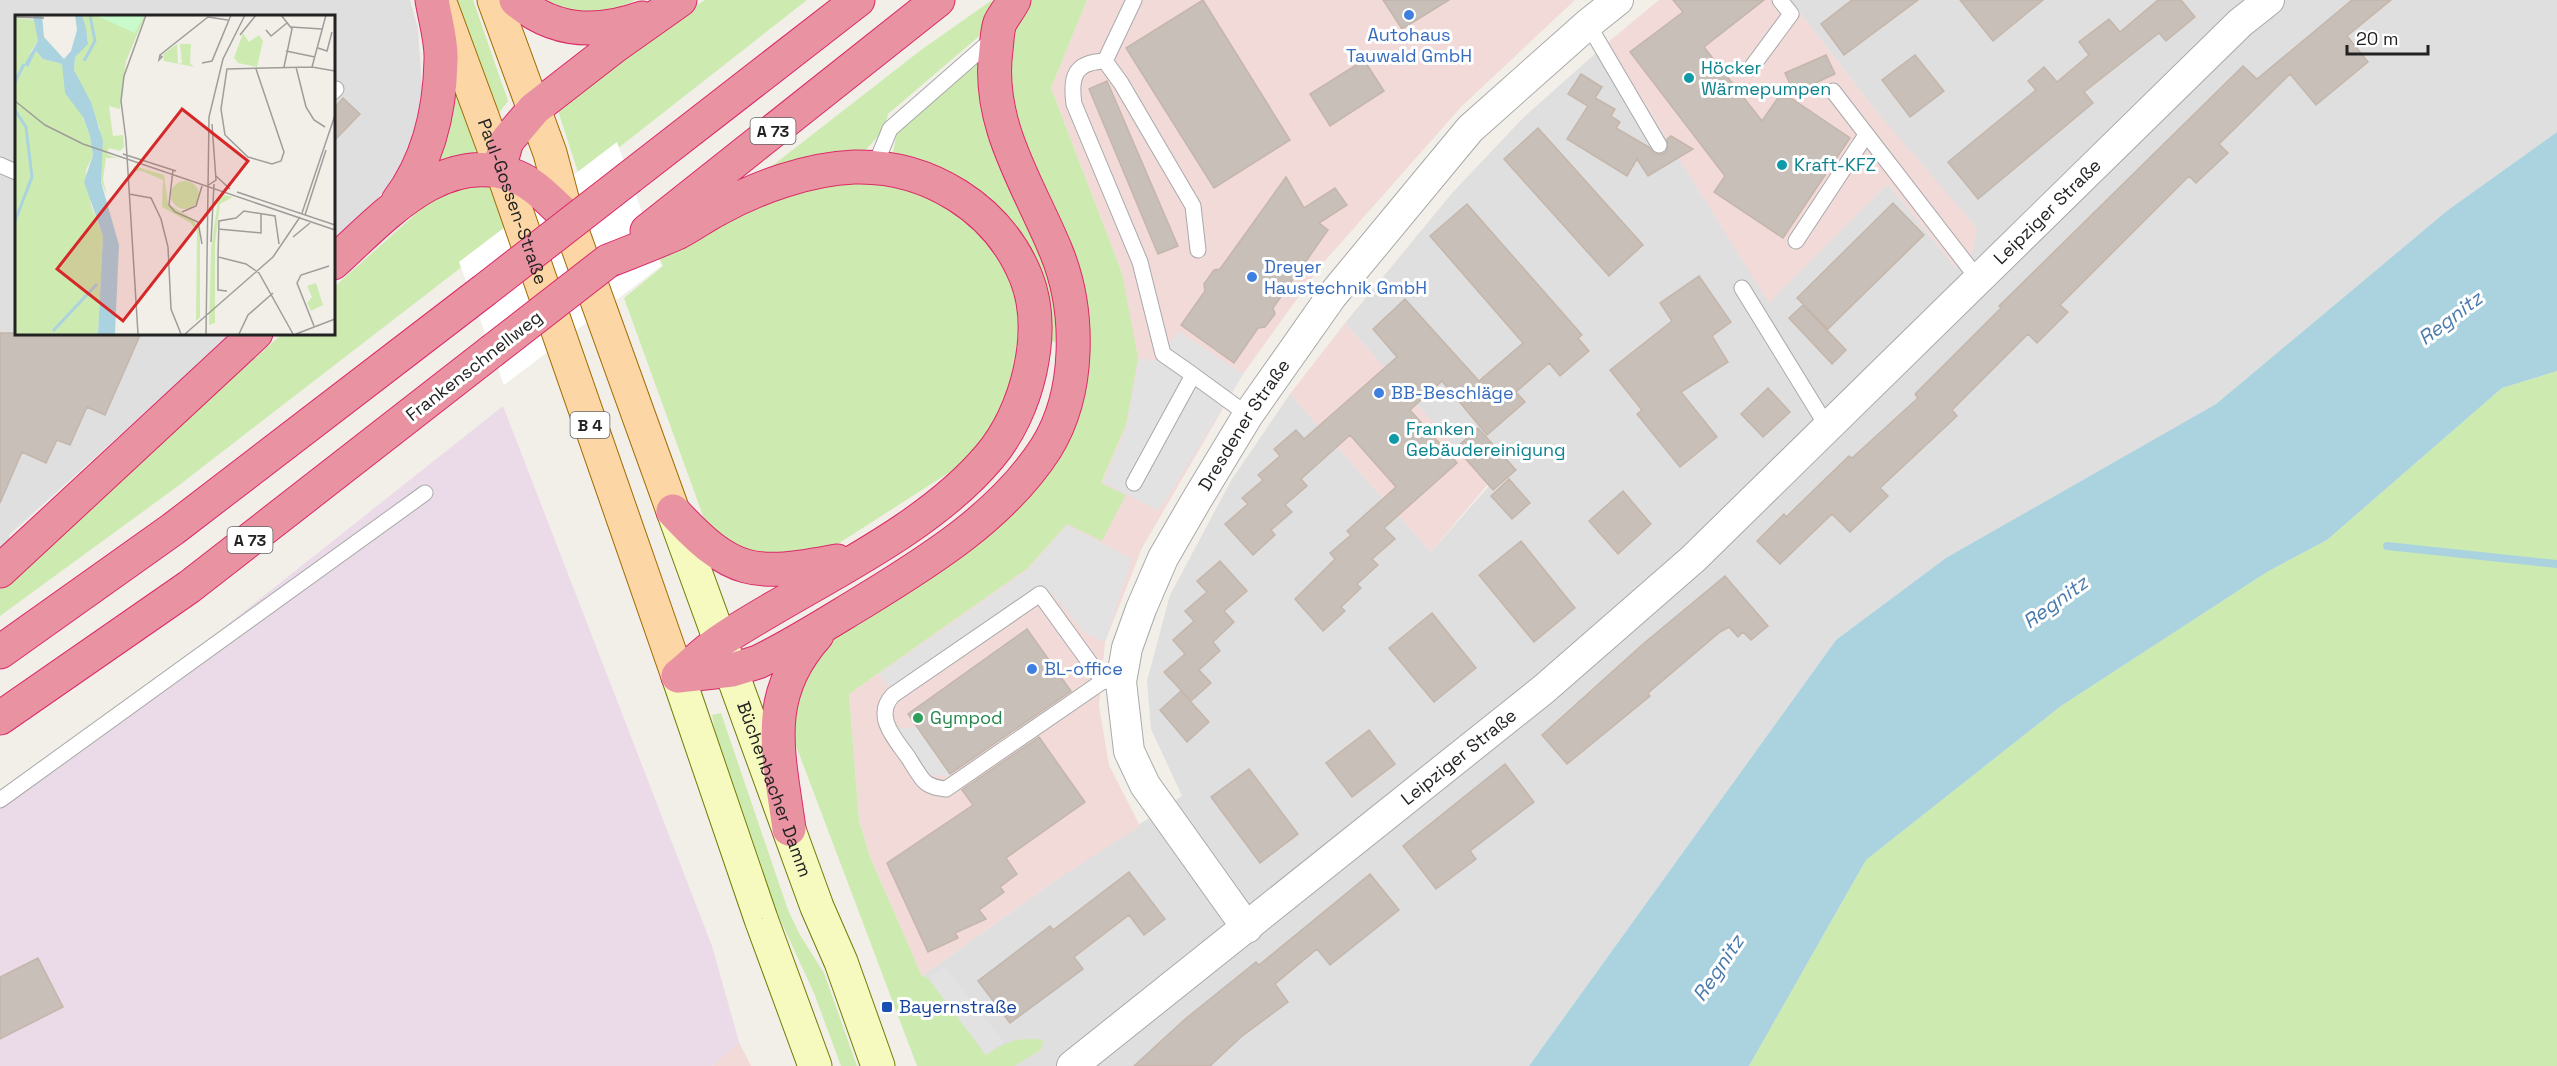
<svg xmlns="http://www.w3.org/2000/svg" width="2557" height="1066" font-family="'Space Grotesk',sans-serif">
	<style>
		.residential { fill: #e0dfdf }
		.commercial { fill: #f2dad9 }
		.industrial { fill: #ebdbe8 }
		.grass { fill: #cdebb0 }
		.parking { fill: #e2e2e2 }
		.water { fill: #aad3df }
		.pier { fill: #fff }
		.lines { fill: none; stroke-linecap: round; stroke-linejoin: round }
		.stream { stroke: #aad3df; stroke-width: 8 }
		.building { fill: #c7bfb8; stroke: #c4b6ab; stroke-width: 1.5 }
		.service-casing { stroke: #a9a9a9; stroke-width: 17 }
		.minor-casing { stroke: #a9a9a9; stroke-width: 32 }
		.secondary-casing { stroke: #707d05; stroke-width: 35 }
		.primary-casing { stroke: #a06b00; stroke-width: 35 }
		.motorway-casing { stroke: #dc2a67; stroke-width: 35 }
		.service { stroke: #fff; stroke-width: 15 }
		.minor { stroke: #fff; stroke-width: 30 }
		.secondary { stroke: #f7fabf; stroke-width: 33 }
		.primary { stroke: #fcd6a4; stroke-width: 33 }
		.motorway { stroke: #e892a2; stroke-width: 33 }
		.motorway-bridge-casing { stroke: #dc2a67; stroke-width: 35; stroke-linecap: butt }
		.motorway-bridge { stroke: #e892a2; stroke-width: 33 }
		.shop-dot { fill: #3f7fe0; stroke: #fff; stroke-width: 2 }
		.culture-dot { fill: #0f9aa8; stroke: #fff; stroke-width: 2 }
		.leisure-dot { fill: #2e9e5b; stroke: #fff; stroke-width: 2 }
		.transit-dot { fill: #1a4fb4; stroke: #fff; stroke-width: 2 }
		.labels { text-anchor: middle; stroke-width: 6; stroke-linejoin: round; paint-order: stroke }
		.shield { fill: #fff; stroke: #646464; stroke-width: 1.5 }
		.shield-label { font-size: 16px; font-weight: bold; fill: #222 }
		.shop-label { font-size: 18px; fill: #366cbe; stroke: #fff; text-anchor: start }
		.culture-label { font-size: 18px; fill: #0d838f; stroke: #fff; text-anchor: start }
		.street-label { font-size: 18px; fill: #222; stroke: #fff }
		.leisure-label { font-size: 18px; fill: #27864d; stroke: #fff; text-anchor: start }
		.transit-label { font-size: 18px; fill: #164399; stroke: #fff; text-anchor: start }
		.water-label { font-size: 20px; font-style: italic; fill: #4a7aab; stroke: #fff }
		.inset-river { fill: none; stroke: #aad3df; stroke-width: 3 }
		.inset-road { fill: none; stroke: #9f9d99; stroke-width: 1.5 }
		.view { fill: #d62828; fill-opacity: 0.15; stroke: #d62828; stroke-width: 3 }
		.inset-edge { fill: none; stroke: #222; stroke-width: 3 }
	</style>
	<rect width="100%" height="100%" fill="#f2efe9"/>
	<!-- residential -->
	<path class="residential" d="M 0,0 L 410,0 L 418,28 L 422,87 L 418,120 L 408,150 L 394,178 L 373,205 L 333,242 L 333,16 L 16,16 L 16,333 L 233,333 L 9,535 L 9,540 L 0,549 Z
		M 1790,0 L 2557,0 L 2557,132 L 2448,210 L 2216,404 L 1947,558 L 1836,640 L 1529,1066 L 957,1066 L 922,976 L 1056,880 L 1182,796 L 1151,729 L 1147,681 L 1170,595 L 1232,479 L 1290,394 L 1431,552 L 1489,486 L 1345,323 L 1453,192 L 1523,118 L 1607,43 L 1769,302 L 1888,184 L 1956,268 L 1876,111 Z"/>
	<!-- commercial -->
	<path class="commercial" d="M 1087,0 L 1575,0 L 1462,106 L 1323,263 L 1243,374 L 1142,548 L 1105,642 L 1099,706 L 1109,765 L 1140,826 L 1056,880 L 922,976 L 870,857 L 859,820 L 849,694 L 1028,568 L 1067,524 L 1125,495 L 1101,484 L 1126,425 L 1122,273 L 1051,88 Z
		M 1659,0 L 1790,0 L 1876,111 L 1977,228 L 1973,252 L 1956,268 L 1888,184 L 1769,303 L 1607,43 Z
		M 1345,323 L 1488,484 L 1431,552 L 1290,394 Z
		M 739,1042 L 751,1066 L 712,1066 Z"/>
	<!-- industrial -->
	<path class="industrial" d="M 503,406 L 712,946 L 739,1042 L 712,1066 L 0,1066 L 0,805 Z"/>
	<!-- grass -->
	<path class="grass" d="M 455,0 L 473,0 L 508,101 L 499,113 L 495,113 Z
		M 547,0 L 635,0 C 608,15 574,16 547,0 Z
		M 705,0 L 807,0 L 580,178 L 557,108 L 666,26 Z
		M 992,0 L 984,32 L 888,114 L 884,130 L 860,156 L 776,172 L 772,166 L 921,50 Z
		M 1027,0 L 1087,0 L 1051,88 L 1122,273 L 1138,358 L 1126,425 L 1101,483 L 1126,495 L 1102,541 L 1067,524 L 1028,568 L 849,694 L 859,820 L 870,857 L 922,976 L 928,978 L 986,1055 C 1006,1041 1019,1037 1043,1040 L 1042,1049 L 1015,1066 L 917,1066 L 795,743 L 794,711 L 807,673 L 833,639 L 948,566 L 1086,374 L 1009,99 C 1009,64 1012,33 1027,0 Z
		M 973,61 L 981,62 L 1048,268 L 1062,345 L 1050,340 L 1038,275 L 892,157 L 898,127 Z
		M 454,92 L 456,92 L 477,149 L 474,153 L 441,161 L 438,160 Z
		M 856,177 L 931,194 L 987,238 L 1012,281 L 1022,328 L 1006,410 L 964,463 L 833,547 L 753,557 L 707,527 L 624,298 L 663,266 L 659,257 L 750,205 Z
		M 481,184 L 491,187 L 505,228 L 460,262 L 463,266 L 178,486 L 0,616 L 0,588 L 283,333 L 333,333 L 333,288 L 430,201 L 440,193 Z
		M 2557,371 L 2557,1066 L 1749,1066 L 1866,860 L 2061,706 L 2267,572 L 2327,540 L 2502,388 Z
		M 721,713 L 788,910 L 800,935 L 824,973 L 857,1066 L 841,1066 L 814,993 L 773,904 L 717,742 L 712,715 Z"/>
	<!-- parking -->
	<path class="parking" d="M 1178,331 L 1243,374 L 1159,511 L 1103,482 L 1126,430 L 1139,358 L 1157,361 Z
		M 1067,525 L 1132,559 L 1105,642 L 1085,633 L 1052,593 L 898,699 L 879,674 L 1029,569 Z
		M 917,727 L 952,776 L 929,775 L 897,729 Z
		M 945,967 L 1004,1042 L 986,1055 L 928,978 Z"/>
	<!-- water -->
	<path class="water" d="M 2557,132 L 2557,371 L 2502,388 L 2327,540 L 2267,572 L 2061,706 L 1866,860 L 1749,1066 L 1529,1066 L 1836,640 L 1946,558 L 2216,404 L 2448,210 Z"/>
	<!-- pier -->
	<path class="pier" d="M 617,142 L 661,266 L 504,385 L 459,262 Z"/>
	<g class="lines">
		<!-- stream -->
		<path class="stream" d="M 2387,546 L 2557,564"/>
	</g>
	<!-- building -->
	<path class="building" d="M 1203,0 L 1290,140 L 1214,188 L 1126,48 Z
		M 1383,0 L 1449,0 L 1402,29 Z
		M 1673,0 L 1764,0 L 1704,47 L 1762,121 L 1782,92 L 1850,138 L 1783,238 L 1714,192 L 1725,176 L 1630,52 L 1683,12 Z
		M 1852,0 L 1918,0 L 1844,55 L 1821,24 Z
		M 1960,0 L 2043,0 L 1993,41 Z
		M 2158,0 L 2181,0 L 2195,17 L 2166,41 L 2159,33 L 2084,92 L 2093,103 L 1978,199 L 1948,162 L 2036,90 L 2028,81 L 2044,67 L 2057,82 L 2089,55 L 2079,42 L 2109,19 L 2120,32 Z
		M 2352,0 L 2391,0 L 2347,36 L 2368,62 L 2316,105 L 2290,74 L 2219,144 L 2228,153 L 2196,183 L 2189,176 L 2060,305 L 2068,312 L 2037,343 L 2028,334 L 1952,410 L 1957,416 L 1880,488 L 1888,496 L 1850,532 L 1832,514 L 1780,564 L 1757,541 L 1784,514 L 1786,517 L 1849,456 L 1852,458 L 1918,398 L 1915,394 L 2001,308 L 1999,306 L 2243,66 L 2257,79 Z
		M 1826,55 L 1835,74 L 1794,93 L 1785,73 Z
		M 1915,55 L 1944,91 L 1910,117 L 1882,80 Z
		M 1364,60 L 1384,91 L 1330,126 L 1310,94 Z
		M 1581,74 L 1602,87 L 1595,98 L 1615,109 L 1611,116 L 1620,122 L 1616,128 L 1649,147 L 1655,154 L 1663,154 L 1667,150 L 1667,139 L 1671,136 L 1693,149 L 1648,176 L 1637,159 L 1627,176 L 1567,139 L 1588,106 L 1568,94 Z
		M 1107,81 L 1178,246 L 1158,254 L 1089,89 Z
		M 343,98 L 360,114 L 333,142 L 333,109 Z
		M 1538,128 L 1643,245 L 1609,276 L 1504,159 Z
		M 1286,177 L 1304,208 L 1335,188 L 1347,205 L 1319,223 L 1328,230 L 1273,308 L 1275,314 L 1265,327 L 1258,328 L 1234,363 L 1181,325 L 1205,291 L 1204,284 L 1214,270 L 1220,269 Z
		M 1893,203 L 1924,235 L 1828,329 L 1797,298 Z
		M 1467,204 L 1582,335 L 1578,338 L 1589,351 L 1560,376 L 1549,363 L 1516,392 L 1525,402 L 1487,435 L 1442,381 L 1410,410 L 1457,463 L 1384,528 L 1395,539 L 1372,559 L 1378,565 L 1357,584 L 1361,588 L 1341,607 L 1345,611 L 1323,631 L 1295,599 L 1335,559 L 1330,553 L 1351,535 L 1347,531 L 1396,487 L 1350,435 L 1301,479 L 1307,486 L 1285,505 L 1292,512 L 1271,530 L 1275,535 L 1253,555 L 1225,524 L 1248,504 L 1242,498 L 1263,480 L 1258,475 L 1280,456 L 1274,449 L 1296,430 L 1304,439 L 1397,357 L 1373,329 L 1405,299 L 1479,381 L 1523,343 L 1430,236 Z
		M 1699,276 L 1731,322 L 1712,336 L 1728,362 L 1681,392 L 1717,437 L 1680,467 L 1637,414 L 1642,410 L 1610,370 L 1672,321 L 1660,303 Z
		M 1803,305 L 1846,350 L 1832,364 L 1789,318 Z
		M 0,333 L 141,333 L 105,415 L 87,407 L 70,445 L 57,440 L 46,463 L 22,452 L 0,503 Z
		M 1768,388 L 1790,412 L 1763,437 L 1741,414 Z
		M 1478,428 L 1516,470 L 1493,490 L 1456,448 Z
		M 1509,479 L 1530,503 L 1512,519 L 1491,496 Z
		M 1623,491 L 1651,524 L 1618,554 L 1589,521 Z
		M 1521,541 L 1575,608 L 1534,642 L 1479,575 Z
		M 1220,561 L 1247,591 L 1224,611 L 1234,622 L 1213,642 L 1220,651 L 1199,670 L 1211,683 L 1191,701 L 1164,672 L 1185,654 L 1173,640 L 1194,621 L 1185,611 L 1207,592 L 1197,581 Z
		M 1725,576 L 1768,626 L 1751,640 L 1743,632 L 1738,637 L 1729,627 L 1720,632 L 1648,693 L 1650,696 L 1567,764 L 1542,735 L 1643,644 Z
		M 1432,613 L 1476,668 L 1434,702 L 1389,648 Z
		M 1027,629 L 1071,691 L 950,774 L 908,714 Z
		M 1181,691 L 1209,722 L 1187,742 L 1160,710 Z
		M 1369,730 L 1395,764 L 1352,797 L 1326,763 Z
		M 1039,737 L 1085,802 L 1006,858 L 1017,874 L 1000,887 L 1004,892 L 979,910 L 986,919 L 955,933 L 958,938 L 928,952 L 887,863 L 973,805 L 962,790 Z
		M 1505,764 L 1534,802 L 1470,851 L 1476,859 L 1436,889 L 1403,846 Z
		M 1249,769 L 1298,834 L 1260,863 L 1211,797 Z
		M 1129,872 L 1165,919 L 1144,935 L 1129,915 L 1074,957 L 1083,969 L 1010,1023 L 978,981 L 1050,926 L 1053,930 Z
		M 1370,874 L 1399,910 L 1330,965 L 1317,949 L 1275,984 L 1288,1002 L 1241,1037 L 1210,1066 L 1134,1066 L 1184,1020 L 1256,962 L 1259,965 Z
		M 38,958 L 63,1007 L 0,1039 L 0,977 Z"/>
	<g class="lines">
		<!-- service casing -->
		<g class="service-casing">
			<path id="service" d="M 1588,24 L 1659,145
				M 1105,61 L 1134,0
				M 1751,68 L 1791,14 L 1780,0
				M 1833,91 L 1978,279
				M 333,92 L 336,89
				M 0,165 L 16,172
				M 874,168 L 890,129 L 994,38
				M 1796,241 L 1866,135
				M 1742,288 L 1828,428
				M 1193,375 L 1163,354 L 1140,262 L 1074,104 C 1070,76 1075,62 1105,61 L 1121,83 L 1193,206 L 1198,250
				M 1134,483 L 1193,375 L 1248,415
				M 1103,681 L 946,789 C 938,788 930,787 924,781 C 918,774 913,765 908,757 C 895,739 873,716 893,695 L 1040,594 L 1103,681 L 1121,682
				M 0,800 L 425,493"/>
		</g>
		<!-- minor casing -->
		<g class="minor-casing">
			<g id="minor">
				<path id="s1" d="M 1247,928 L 1145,785 L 1129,751 L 1121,682 L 1127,648 L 1141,609 L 1163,558 L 1196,501 L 1248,415 L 1331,297 L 1470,129 L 1588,24 L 1618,0"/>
				<path id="s2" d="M 1072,1066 L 1544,689 L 1693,559 L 2240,23 L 2269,0"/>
			</g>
		</g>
		<!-- secondary casing -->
		<g class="secondary-casing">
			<g id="secondary">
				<path id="s3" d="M 673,511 L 817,907 L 841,962 L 878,1066"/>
				<path d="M 678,676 L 761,919 L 815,1066"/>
			</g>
		</g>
		<!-- primary casing -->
		<g class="primary-casing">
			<g id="primary">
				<path d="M 494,0 L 550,153 L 567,217 L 673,511"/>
				<path id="s4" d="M 442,8 L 503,173 L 678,676"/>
			</g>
		</g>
		<!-- motorway casing -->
		<g class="motorway-casing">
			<path id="motorway" d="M 516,0 C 554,33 597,34 642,18
				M 500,165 L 507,141 L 534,109 L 615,46 L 680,0
				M 630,177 L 858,0
				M 398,201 C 428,161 440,110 441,60 C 442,41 435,19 432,0
				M 647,231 L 938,0
				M 608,261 C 631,252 654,243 677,233 C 691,226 704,216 718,209 C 758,187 808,169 854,167 C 928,165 998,208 1026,277 C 1048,332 1027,413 989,457 C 923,535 808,583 723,639 C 707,649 693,664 678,676
				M 333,263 C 382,219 444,146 517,177 C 536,185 552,203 567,217
				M 673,511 C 732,575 753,577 837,561
				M 0,571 L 256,333
				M 0,652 L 173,529 L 482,292
				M 678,676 L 732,670 L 758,662 C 795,644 829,622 864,601 C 931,560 1003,515 1046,448 C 1081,392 1080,309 1056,251 C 1029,185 986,124 996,50 C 997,42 997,31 1000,23 C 1004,15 1010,8 1014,0
				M 0,718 L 189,587 L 492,351
				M 789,829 C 779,754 761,697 817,635"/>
		</g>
		<!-- service -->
		<use href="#service" class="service"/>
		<!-- minor -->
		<use href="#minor" class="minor"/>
		<!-- secondary -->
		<use href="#secondary" class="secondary"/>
		<!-- primary -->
		<use href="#primary" class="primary"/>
		<!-- motorway -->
		<use href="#motorway" class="motorway"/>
		<!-- motorway-bridge casing -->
		<g class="motorway-bridge-casing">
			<path id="motorway-bridge" d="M 482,292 L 630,177
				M 492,351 L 608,261"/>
		</g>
		<!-- motorway-bridge -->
		<use href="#motorway-bridge" class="motorway-bridge"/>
	</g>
	<!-- markers -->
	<g class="shop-dot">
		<circle cx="1409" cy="15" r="6"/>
		<circle cx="1252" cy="277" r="6"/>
		<circle cx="1379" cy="393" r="6"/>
		<circle cx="1032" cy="669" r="6"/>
	</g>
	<g class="culture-dot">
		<circle cx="1689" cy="78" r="6"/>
		<circle cx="1782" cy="165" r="6"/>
		<circle cx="1394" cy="439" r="6"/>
	</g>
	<circle class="leisure-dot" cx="918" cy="718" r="6"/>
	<rect class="transit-dot" x="881" y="1001" width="12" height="12" rx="3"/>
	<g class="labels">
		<!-- shield labels -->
		<g class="shield">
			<rect x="750.5" y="118" width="45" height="26" rx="4.5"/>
			<rect x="570.5" y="412" width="39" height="26" rx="4.5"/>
			<rect x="227.5" y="527" width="45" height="26" rx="4.5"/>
		</g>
		<g class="shield-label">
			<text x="773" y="137">A 73</text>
			<text x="590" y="431">B 4</text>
			<text x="250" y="546">A 73</text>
		</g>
		<!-- shop labels -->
		<g class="shop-label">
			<text x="1409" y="41" text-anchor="middle">Autohaus<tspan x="1409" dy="21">Tauwald GmbH</tspan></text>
			<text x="1264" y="273">Dreyer<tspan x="1264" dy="21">Haustechnik GmbH</tspan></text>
			<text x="1391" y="399">BB-Beschläge</text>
			<text x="1044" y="675">BL-office</text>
		</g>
		<!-- culture labels -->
		<g class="culture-label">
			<text x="1701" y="74">Höcker<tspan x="1701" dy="21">Wärmepumpen</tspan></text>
			<text x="1794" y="171">Kraft-KFZ</text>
			<text x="1406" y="435">Franken<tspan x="1406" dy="21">Gebäudereinigung</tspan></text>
		</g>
		<!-- street labels -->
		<g class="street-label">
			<text dy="6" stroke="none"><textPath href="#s4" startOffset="206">Paul-Gossen-Straße</textPath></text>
			<text dy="6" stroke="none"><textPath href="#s2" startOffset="1298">Leipziger Straße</textPath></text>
			<text transform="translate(474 366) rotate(-38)" y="6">Frankenschnellweg</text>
			<text dy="6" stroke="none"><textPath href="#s1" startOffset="570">Dresdener Straße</textPath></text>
			<text dy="6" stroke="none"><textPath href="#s2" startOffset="495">Leipziger Straße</textPath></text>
			<text dy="6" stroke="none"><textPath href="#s3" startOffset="296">Büchenbacher Damm</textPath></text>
		</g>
		<!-- leisure labels -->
		<g class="leisure-label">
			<text x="930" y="724">Gympod</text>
		</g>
		<!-- transit labels -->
		<g class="transit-label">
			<text x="899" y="1013">Bayernstraße</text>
		</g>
		<!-- water labels -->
		<g class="water-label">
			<text transform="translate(2450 318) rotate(-37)" y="7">Regnitz</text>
			<text transform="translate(2055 602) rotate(-36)" y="7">Regnitz</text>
			<text transform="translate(1718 968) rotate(-56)" y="7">Regnitz</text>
		</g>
	</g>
	<!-- overview -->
	<g transform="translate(15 15)">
		<rect width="320" height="320" fill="#f2efe9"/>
		<path d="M 67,0 L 130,1 L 111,46 L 105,94 L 94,91 L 98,121 L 108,120 L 109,132 L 105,136 L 94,133 L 92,139 L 102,143 L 91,143 L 88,164 L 92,181 L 85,164 L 85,113 L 59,55 L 60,41 L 73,26 ZM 0,3 L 21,5 L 23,26 L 15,38 L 21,36 L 28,44 L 47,49 L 75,121 L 78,140 L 71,155 L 76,190 L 88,221 L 83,319 L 0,319 ZM 228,18 L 234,27 L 244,20 L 248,26 L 242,52 L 223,48 L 219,43 ZM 162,29 L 163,49 L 167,48 L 165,29 L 176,29 L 175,48 L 179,52 L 149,46 L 148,39 ZM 119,151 L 149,160 L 153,189 L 178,204 L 185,218 L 185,302 L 181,306 L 182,217 L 176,208 L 147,192 L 148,165 L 127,156 L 119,156 L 117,160 ZM156 180a14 14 0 1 1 28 0a14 14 0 1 1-28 0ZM 209,180 L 218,182 L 205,189 L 200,229 L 200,308 L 194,310 L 196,233 L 203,185 ZM 301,268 L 308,290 L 296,296 L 292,288 L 297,282 L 292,271 Z" fill="#cdebb0"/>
		<path d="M 80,0 L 129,0 L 120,18 Z" fill="#c8facc"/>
		<path d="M 18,0 L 27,0 L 29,22 L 49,44 L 56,36 L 62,15 L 60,0 L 67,0 L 71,13 L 73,29 L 60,42 L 59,55 L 76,87 L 88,126 L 86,167 L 104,230 L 100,319 L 83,319 L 88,221 L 69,167 L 78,140 L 75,121 L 68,102 L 50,78 L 47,49 L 28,44 L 21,36 L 13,52 L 9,50 L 23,26 Z" fill="#aad3df"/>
		<path class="inset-river" d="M 69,46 L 80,26 L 75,0M 0,67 L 9,49M 0,95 L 11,112 L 17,162 L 0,206M 38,316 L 82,269"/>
		<path class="inset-road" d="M 266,0 L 277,14 L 269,52M 0,2 L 29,3M 276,12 L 307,14M 251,15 L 256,21 L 272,8M 225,20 L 241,0M 303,33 L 312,36 L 317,17M 271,36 L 300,42M 145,40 L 144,45 L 147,42 L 145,40 L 193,2 L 213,5M 187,48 L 197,46 L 216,0M 281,52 L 291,92 L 299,105 L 310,112M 297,52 L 311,0M 241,54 L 269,137 L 266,146 L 257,149 L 233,142 L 210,120 L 206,94 L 212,54 L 297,52 L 320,56M 0,86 L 30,110 L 68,129 L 320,215M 111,125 L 123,319M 111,125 L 106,86 L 109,61 L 131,0M 108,139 L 161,156M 158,155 L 154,190 L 160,197 L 183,207 L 187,229M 201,161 L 215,174M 192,171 L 201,165 L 197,109M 222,177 L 320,210M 114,179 L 136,183 L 146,204 L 153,232 L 156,294 L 166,319M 167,197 L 181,191 L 187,171M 287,198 L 320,100M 290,200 L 311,135M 203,214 L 246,218 L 246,198M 278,222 L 295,208M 196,227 L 199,169M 264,229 L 260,201 L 229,196 L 221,203 L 204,206 L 203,242 L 231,249 L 244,258 L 278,319M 203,242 L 203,275 L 212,276M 299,311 L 282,268 L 286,260 L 314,251M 170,319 L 258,242 L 285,202M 191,319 L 194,102 L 208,44 L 230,0M 224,319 L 233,300 L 258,278M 281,319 L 320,304"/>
		<path class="view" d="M 167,94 L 233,146 L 108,306 L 42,254 Z"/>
		<rect width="320" height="320" class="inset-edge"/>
	</g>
	<!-- scale -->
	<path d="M2347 45v9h81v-9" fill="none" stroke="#222222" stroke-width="3"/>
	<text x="2356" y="45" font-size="18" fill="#222222" stroke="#ffffff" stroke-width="4.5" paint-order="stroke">20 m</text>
</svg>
